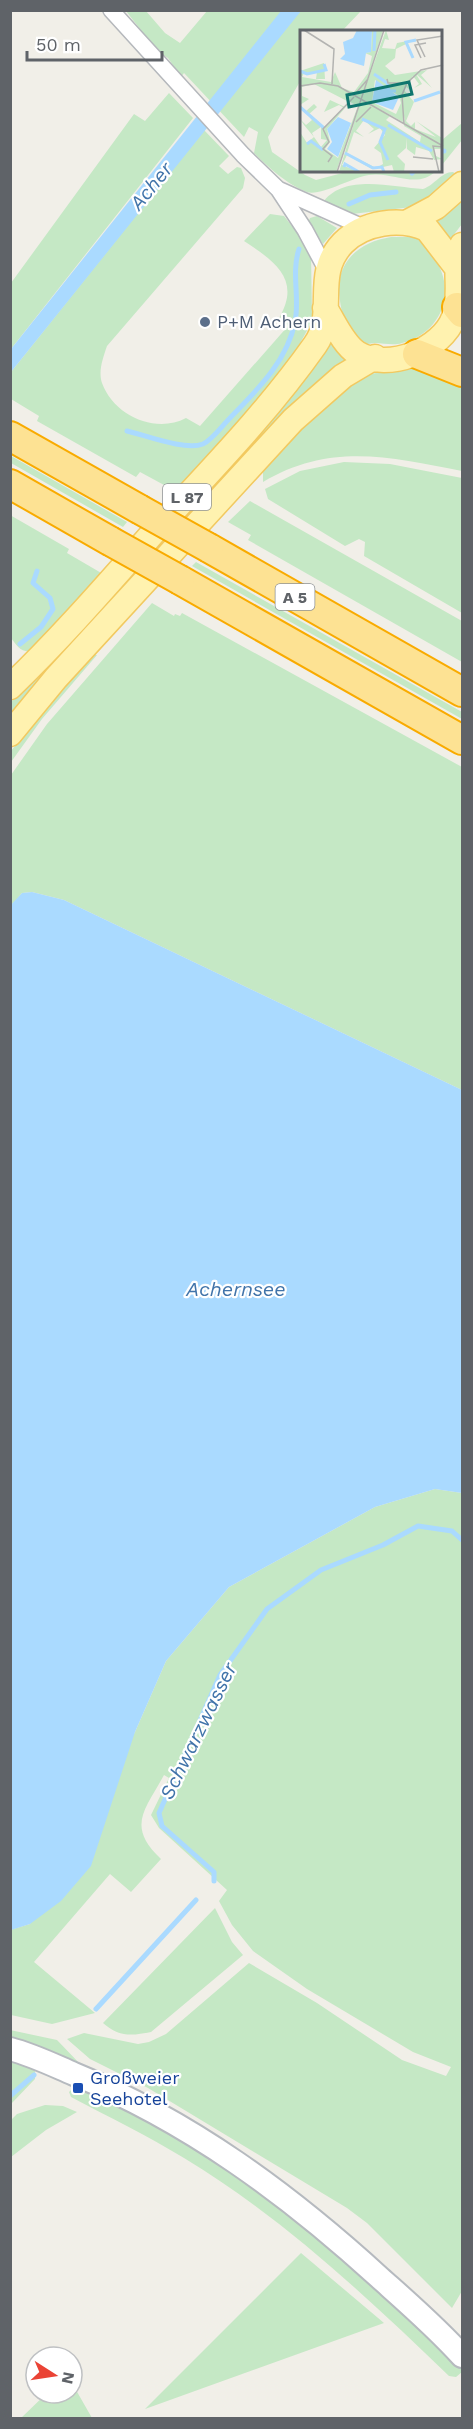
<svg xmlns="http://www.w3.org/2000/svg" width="473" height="2429" font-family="'Work Sans',sans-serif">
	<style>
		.green { fill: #c5e8c5 }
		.water { fill: #aadaff }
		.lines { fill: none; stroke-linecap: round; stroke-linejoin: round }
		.stream { stroke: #aadaff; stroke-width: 5 }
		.street-casing { stroke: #b5b8bc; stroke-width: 18 }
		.secondary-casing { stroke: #b6babf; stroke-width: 26 }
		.primary-casing { stroke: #f2c960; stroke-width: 27 }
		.highway-casing { stroke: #f9ab00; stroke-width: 32 }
		.street { stroke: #fff; stroke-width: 15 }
		.secondary { stroke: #fff; stroke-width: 22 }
		.primary { stroke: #fff2af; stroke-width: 24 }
		.highway { stroke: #fde293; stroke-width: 28 }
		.highway-bridge-casing { stroke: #f9ab00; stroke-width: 32; stroke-linecap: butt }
		.highway-bridge { stroke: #fde293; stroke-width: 28 }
		.service-dot { fill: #5c6f8a; stroke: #fff; stroke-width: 2 }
		.transit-dot { fill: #1a4fb4; stroke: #fff; stroke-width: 2 }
		.labels { text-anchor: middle; stroke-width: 4.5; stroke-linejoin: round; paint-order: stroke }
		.shield { fill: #fff; stroke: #8f9295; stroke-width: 1.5 }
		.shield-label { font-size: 16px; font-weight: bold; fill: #5f6368 }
		.service-label { font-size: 18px; fill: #4e5e75; stroke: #fff; text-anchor: start }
		.transit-label { font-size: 18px; fill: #164399; stroke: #fff; text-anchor: start }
		.water-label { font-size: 20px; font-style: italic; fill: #4174aa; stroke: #fff }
		.inset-river { fill: none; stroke: #aadaff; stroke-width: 3 }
		.inset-road { fill: none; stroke: #b3b3b1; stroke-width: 1.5 }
		.view { fill: #0f766e; fill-opacity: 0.15; stroke: #0f766e; stroke-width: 3 }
		.inset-edge { fill: none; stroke: #5f6368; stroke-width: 3 }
	</style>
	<rect width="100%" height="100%" fill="#f1efe8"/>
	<!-- green -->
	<path class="green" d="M 126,11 L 146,11 L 165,33 L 180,43 L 207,11 L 361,11 L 342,31 L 302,32 L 302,78 L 268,137 L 272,152 L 305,175 L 316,180 L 350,171 L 436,171 C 417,190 392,171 369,175 C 353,177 319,197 307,192 C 288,185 268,167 254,153 L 258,132 L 249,127 L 244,137 L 184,73 L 181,77 L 168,58 L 157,51 Z
		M 169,93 L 193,118 L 11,349 L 11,283 L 134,114 L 145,121 Z
		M 462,123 L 462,140 L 442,165 L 442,140 Z
		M 204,130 L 229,156 L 219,166 L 228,174 L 237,167 L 241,168 L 245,178 L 243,188 L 107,346 C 103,358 98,371 102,383 C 114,416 156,434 186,418 L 200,426 L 288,326 L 279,318 C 302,279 274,261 244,241 L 270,214 L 284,216 L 307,245 L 311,253 L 312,316 L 309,327 L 293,356 L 249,413 L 177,492 L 140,472 L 136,477 L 37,421 L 39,416 L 11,399 L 11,372 Z
		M 453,172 L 457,175 L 422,203 L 412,207 L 352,214 L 325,204 L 324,201 C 346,173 395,188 423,189 C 435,185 441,172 453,172 Z
		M 462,199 L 462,224 L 449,241 L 435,224 Z
		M 317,216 L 337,228 L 323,244 L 308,223 L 310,218 Z
		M 391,237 L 420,237 C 430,251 441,264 444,281 C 450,310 430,337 402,343 C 393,346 384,343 375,343 C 370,343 366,345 361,344 C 344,338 336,293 340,277 C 347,252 367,241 391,237 Z
		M 334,340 L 348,358 L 314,386 L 11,717 L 11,702 L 266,424 Z
		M 420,368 L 462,379 L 462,471 C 391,457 330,442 263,482 L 263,467 L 300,429 L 357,379 L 368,374 Z
		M 11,456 L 127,522 L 123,527 L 11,463 Z
		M 344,462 L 390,464 L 462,478 L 462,613 L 364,556 L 365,542 L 359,539 L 345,546 L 268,499 L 265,489 L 300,471 Z
		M 250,501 L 462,621 L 462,662 L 248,540 L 251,535 L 228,522 Z
		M 10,515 L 69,549 L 67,553 L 103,574 L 32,651 C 21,653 17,646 11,638 Z
		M 196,562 L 462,712 L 462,719 L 192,566 Z
		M 152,603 L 174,616 L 175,614 L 180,616 L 182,613 L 462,767 L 462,1090 L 64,900 L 32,892 L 22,893 L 11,906 L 11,775 L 47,724 Z
		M 91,654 L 97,655 L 42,719 L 11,762 L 10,752 Z
		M 435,1489 L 462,1493 L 462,2291 L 452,2308 L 367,2223 L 347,2208 L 148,2088 L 90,2059 L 67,2039 L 84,2033 L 138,2044 L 149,2042 L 166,2034 L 249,1963 L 317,2003 L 402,2060 L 446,2076 L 451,2067 L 413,2052 L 307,1989 L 253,1951 L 232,1925 L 219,1901 L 227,1890 L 159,1828 L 151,1815 L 169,1778 L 164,1775 C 145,1810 126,1826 161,1859 L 131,1892 L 110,1874 L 34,1962 L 95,2013 L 52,2024 L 11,2015 L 10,1930 L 30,1924 L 135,1732 L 166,1661 L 229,1587 L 375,1507 Z
		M 215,1908 L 232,1942 L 243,1955 L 151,2032 C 131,2036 119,2037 103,2023 Z
		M 10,2030 L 57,2040 L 81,2065 L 50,2050 L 11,2039 Z
		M 11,2056 L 35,2069 L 35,2079 L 11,2104 Z
		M 76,2085 L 94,2089 L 236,2173 L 378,2286 L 461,2366 L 462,2372 L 456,2377 L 449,2376 C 367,2297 283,2218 184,2158 C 148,2136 109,2117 71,2097 L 69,2092 Z
		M 45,2105 L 63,2106 L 77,2112 L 46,2130 L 11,2157 L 11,2120 L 17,2114 Z
		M 301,2253 L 384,2323 L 145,2409 Z
		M 72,2383 L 92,2418 L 21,2418 L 47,2393 L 72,2393 Z"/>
	<!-- water -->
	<path class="water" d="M 281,11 L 301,11 L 11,372 L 11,349 Z
		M 32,892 L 64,900 L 462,1090 L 462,1493 L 435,1489 L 375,1507 L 229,1587 L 166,1661 L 135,1732 L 91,1866 L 61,1901 L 30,1924 L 11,1930 L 10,906 L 22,893 Z"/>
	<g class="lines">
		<!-- stream -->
		<path class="stream" d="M 442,151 L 444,151
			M 412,173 L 414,171
			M 349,204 L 370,195 L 396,192
			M 127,431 C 145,435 185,451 203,444 C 212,440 222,426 229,419 C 256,391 287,362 295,322 C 300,298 291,273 299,249
			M 20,644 L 41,627 L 53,609 L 50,598 L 33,583 L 37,571
			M 214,1881 L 214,1872 L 162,1826 L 159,1813 L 220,1675 L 267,1609 L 321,1570 L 383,1545 L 418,1526 L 452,1531 L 462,1540
			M 96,2009 L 196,1900
			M 10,2096 L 34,2075"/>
		<!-- street casing -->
		<g class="street-casing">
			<path id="street" d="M 111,10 L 243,155 L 278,189 L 305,230 L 327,271
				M 278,189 L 365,228"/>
		</g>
		<!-- secondary casing -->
		<g class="secondary-casing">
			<path id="secondary" d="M 10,2049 C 33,2055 53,2065 74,2074 C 189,2121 288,2194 380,2278 C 408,2303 437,2328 462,2356"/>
		</g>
		<!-- primary casing -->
		<g class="primary-casing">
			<path id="primary" d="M 406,223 L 436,207 L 462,184
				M 325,308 C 334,322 343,344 357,353 C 388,372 442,350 454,317 C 463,293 452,268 462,245
				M 10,687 C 60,639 106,586 152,534 C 208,473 267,413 315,345 C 338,313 312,275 343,243 C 364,222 400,217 427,229 L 457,268
				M 10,734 L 56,678 L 293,420 L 343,376 L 375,357"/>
		</g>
		<!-- highway casing -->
		<g class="highway-casing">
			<path id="highway" d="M 457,307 L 462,313
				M 417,354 L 462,372
				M 10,436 L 139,509
				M 10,484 L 110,541
				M 209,548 L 462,692
				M 180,580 L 462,740"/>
		</g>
		<!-- street -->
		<use href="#street" class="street"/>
		<!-- secondary -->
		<use href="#secondary" class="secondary"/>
		<!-- primary -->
		<use href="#primary" class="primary"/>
		<!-- highway -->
		<use href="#highway" class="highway"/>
		<!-- highway-bridge casing -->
		<g class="highway-bridge-casing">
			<path id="highway-bridge" d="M 139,509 L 209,548
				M 110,541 L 180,580"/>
		</g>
		<!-- highway-bridge -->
		<use href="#highway-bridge" class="highway-bridge"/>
	</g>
	<!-- markers -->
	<circle class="service-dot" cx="205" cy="322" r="6"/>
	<rect class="transit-dot" x="72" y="2082" width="12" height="12" rx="3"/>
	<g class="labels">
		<!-- shield labels -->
		<g class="shield">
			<rect x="163" y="484" width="48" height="26" rx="4.5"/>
			<rect x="275.5" y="584" width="39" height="26" rx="4.5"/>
		</g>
		<g class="shield-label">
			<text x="187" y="503">L 87</text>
			<text x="295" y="603">A 5</text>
		</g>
		<!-- service labels -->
		<g class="service-label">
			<text x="217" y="328">P+M Achern</text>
		</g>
		<!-- transit labels -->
		<g class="transit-label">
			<text x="90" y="2084">Großweier<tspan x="90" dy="21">Seehotel</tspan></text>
		</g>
		<!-- water labels -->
		<g class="water-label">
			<text transform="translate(151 186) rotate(-51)" y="7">Acher</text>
			<text x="236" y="1296">Achernsee</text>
			<text transform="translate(198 1731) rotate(-64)" y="7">Schwarzwasser</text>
		</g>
	</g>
	<!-- overview -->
	<g transform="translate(300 30)">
		<rect width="142" height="142" fill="#f1efe8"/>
		<path d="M 72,0 L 83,0 L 61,69 L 86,0 L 89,10 L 85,9 L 82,18 L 95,19 L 97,13 L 113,10 L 107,12 L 113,29 L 106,14 L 96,19 L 95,28 L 85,36 L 95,45 L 127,40 L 121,45 L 132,58 L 116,44 L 122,54 L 114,58 L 119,54 L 113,46 L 107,54 L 110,60 L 106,57 L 104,60 L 114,72 L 106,91 L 111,96 L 115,92 L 115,99 L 136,107 L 116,91 L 142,108 L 142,119 L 134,119 L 134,125 L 142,129 L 134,130 L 129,121 L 116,117 L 115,125 L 107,119 L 106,108 L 106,118 L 97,126 L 105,134 L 104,142 L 94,142 L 92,135 L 83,137 L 83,142 L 81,137 L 72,139 L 47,125 L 42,135 L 59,142 L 39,142 L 61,70 L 36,142 L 0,142 L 0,102 L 7,113 L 14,107 L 21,117 L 27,110 L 21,109 L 21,97 L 12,103 L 14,107 L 4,95 L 0,89 L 6,95 L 12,90 L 0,76 L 5,82 L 14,74 L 17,77 L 8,85 L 25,97 L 44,78 L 39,75 L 24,82 L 30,70 L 45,77 L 49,72 L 14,54 L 2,57 L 2,66 L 9,69 L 0,75 L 0,41 L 24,33 L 25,49 L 16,49 L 17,42 L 4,43 L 2,47 L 31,52 L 35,42 L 42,58 L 54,62 L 68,43 L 72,26 L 65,23 L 71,22 ZM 75,50 L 99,66 L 101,73 L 96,84 L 72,72 ZM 50,72 L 58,76 L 38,128 L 25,119 L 30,112 L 27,99 ZM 74,76 L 103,92 L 105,86 L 104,96 L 121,106 L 120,112 L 86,90 L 90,86 ZM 64,90 L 74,99 L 68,104 L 80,98 L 85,105 L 74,118 L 81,123 L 83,134 L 76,138 L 47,123 L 54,102 L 64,107 L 56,101 Z" fill="#c5e8c5" fill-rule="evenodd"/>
		<path d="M 57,0 L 72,0 L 71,22 L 66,23 L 64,36 L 40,29 L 45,24 L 43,12 L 53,8 ZM 76,50 L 99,67 L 93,80 L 72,72 ZM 38,87 L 51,93 L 38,127 L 27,119 L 32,112 L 27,99 Z" fill="#aadaff"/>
		<path class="inset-river" d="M 74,21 L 75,0M 113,28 L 106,12 L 116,10M 0,41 L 7,44 L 26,40 L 24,34M 74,44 L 87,53 L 89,61 L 96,61M 114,71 L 140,62M 0,77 L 24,98M 62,89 L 85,99 L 80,112 L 88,130M 88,95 L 132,121M 7,114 L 11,111 L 23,120M 45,123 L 73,138 L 82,137 L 84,142M 44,137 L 45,134 L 59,142"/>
		<path class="inset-road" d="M 4,0 L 34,19 L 32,54M 125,27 L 117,10 L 143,6M 121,28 L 115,15 L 126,13M 87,49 L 88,53 L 107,53M 0,56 L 20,53 L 38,56 L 143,116M 55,64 L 68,49M 56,92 L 71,77M 104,94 L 102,65 L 107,53 L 121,40 L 143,35M 113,127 L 133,129M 28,132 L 32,126 L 23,119 L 29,112 L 23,99 L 54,67M 37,142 L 84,0M 139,142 L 133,116 L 143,117"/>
		<path class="view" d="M 109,52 L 112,64 L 49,77 L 47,65 Z"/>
		<rect width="142" height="142" class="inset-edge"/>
	</g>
	<!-- border -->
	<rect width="473" height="2429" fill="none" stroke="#5f6368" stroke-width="24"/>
	<!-- north arrow -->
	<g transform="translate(54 2375) rotate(102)"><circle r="28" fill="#ffffff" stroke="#bfc1c3" stroke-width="1.5"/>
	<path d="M0-4.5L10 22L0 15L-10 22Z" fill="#ea4335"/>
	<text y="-9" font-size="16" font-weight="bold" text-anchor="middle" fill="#5f6368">N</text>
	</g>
	<!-- scale -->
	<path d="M27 51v9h135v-9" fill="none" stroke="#5f6368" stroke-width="3"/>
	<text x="36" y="51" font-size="18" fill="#5f6368" stroke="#ffffff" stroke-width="4.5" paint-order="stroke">50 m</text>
</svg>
